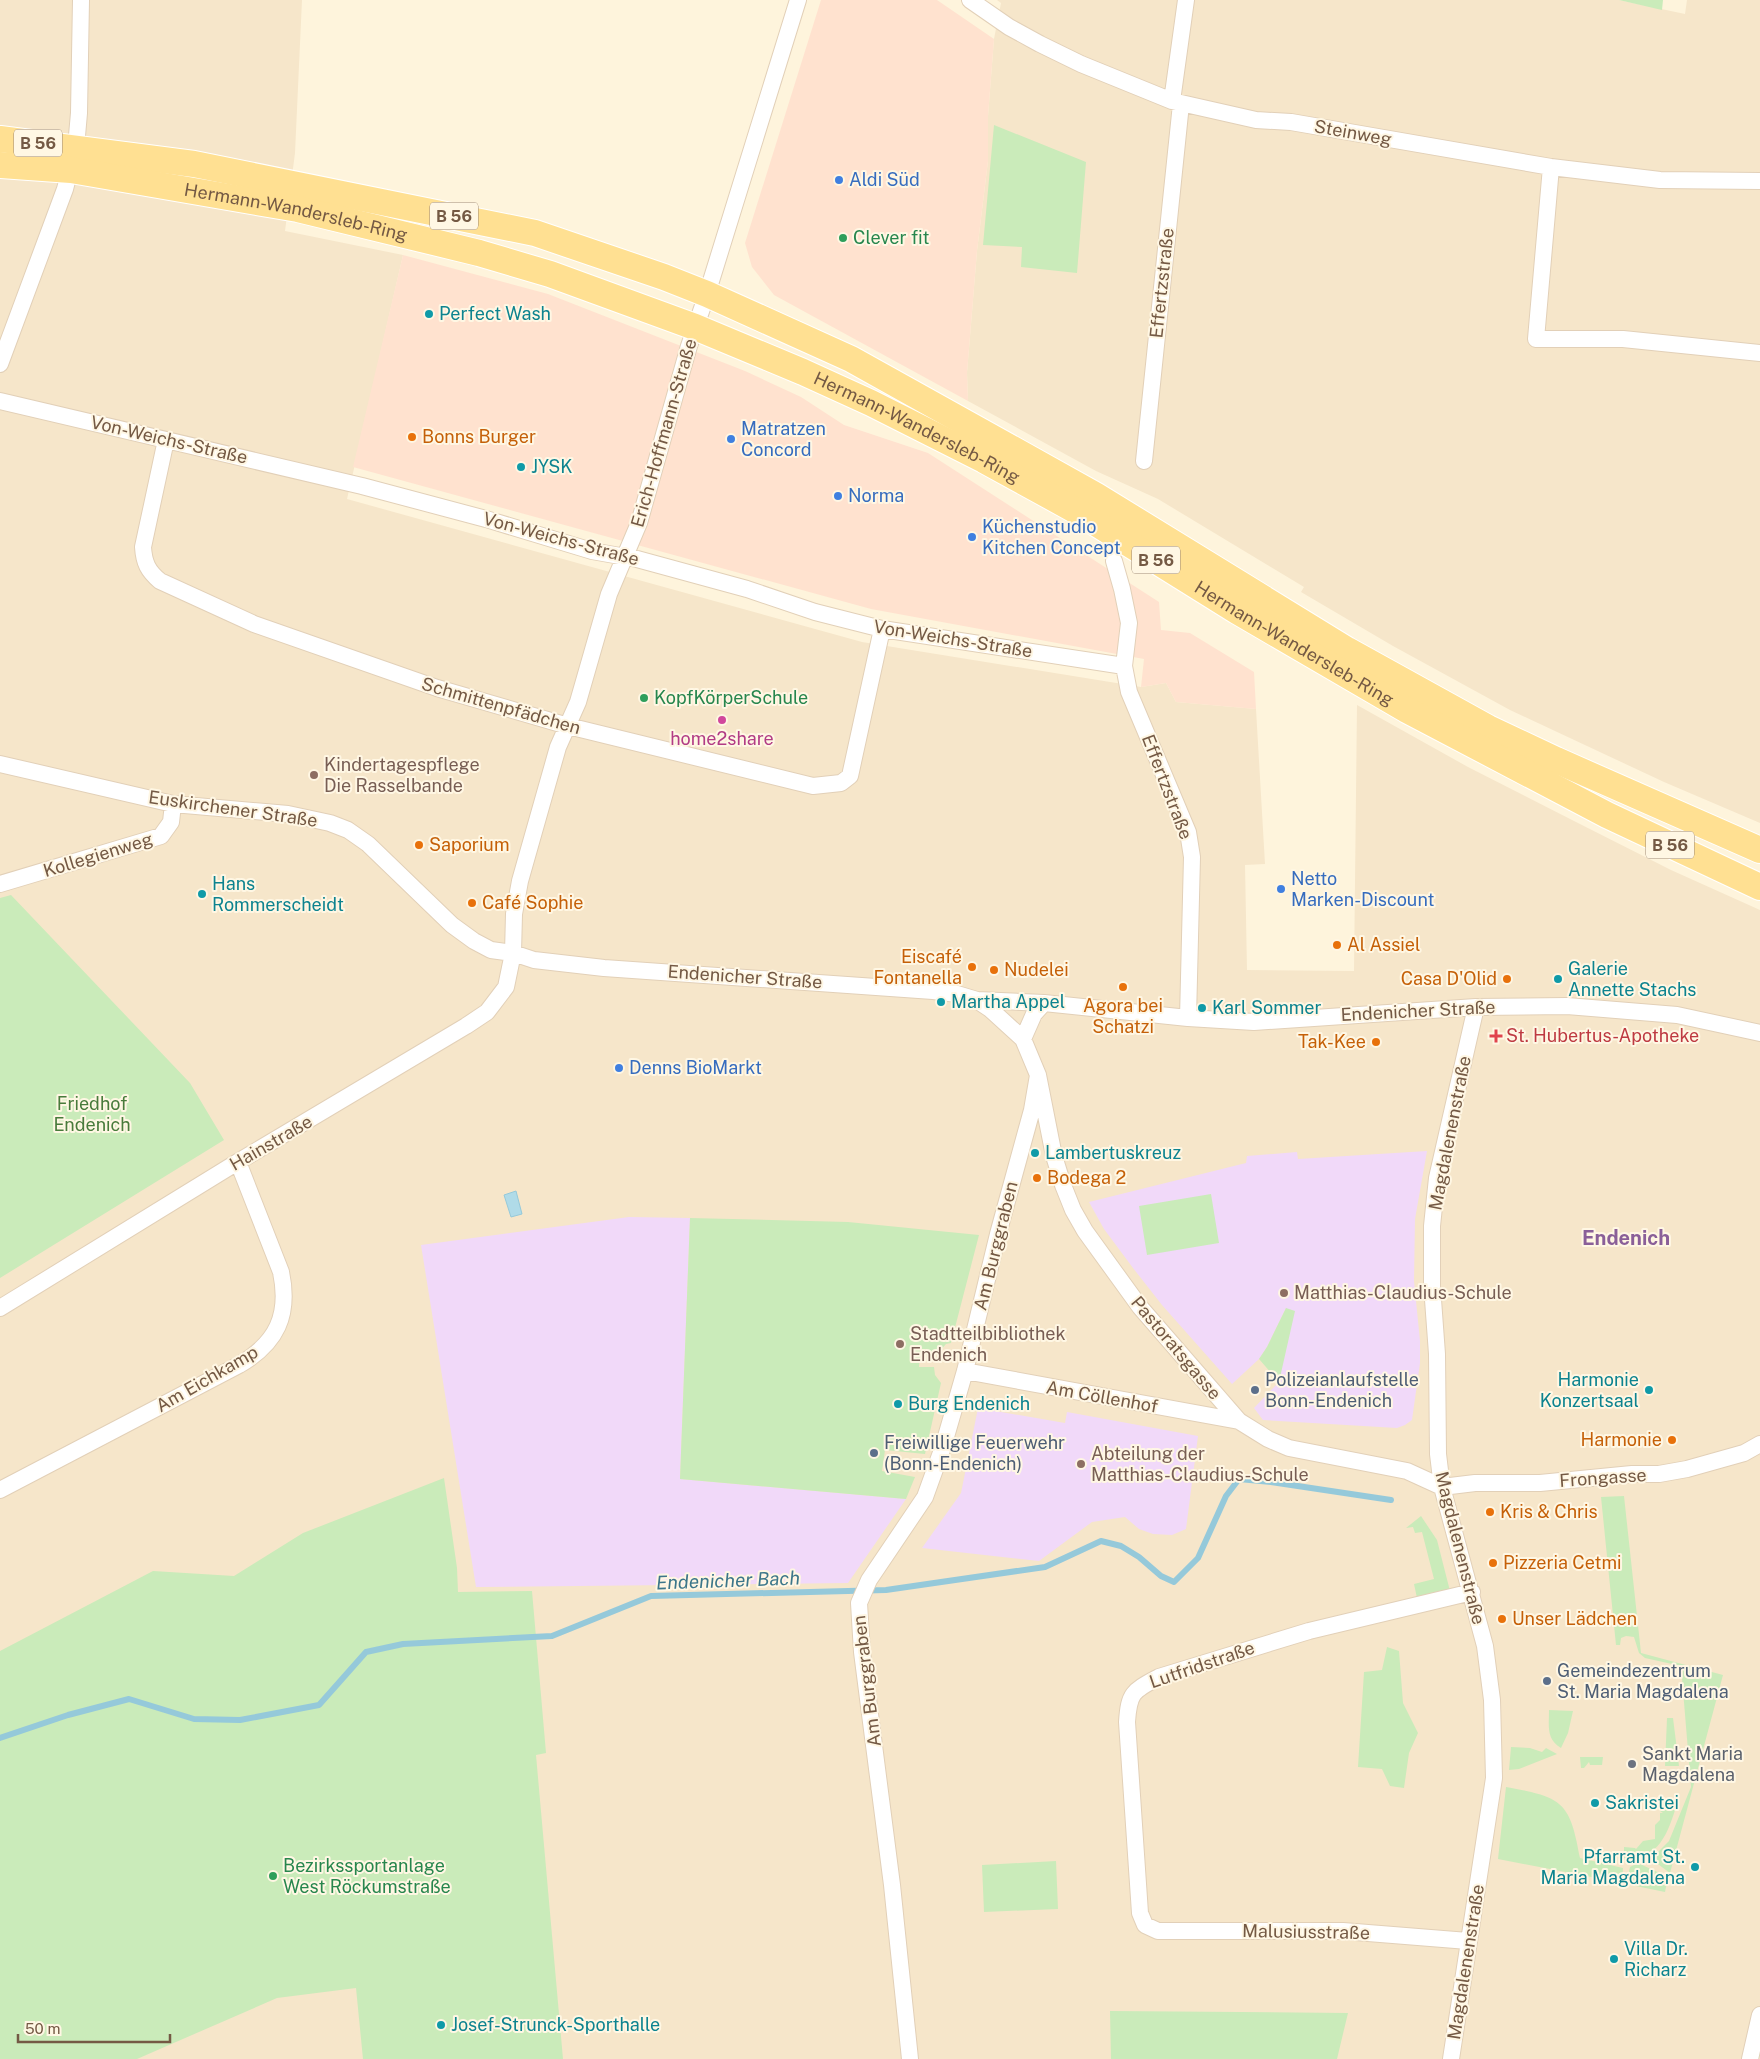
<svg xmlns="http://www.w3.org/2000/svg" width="1760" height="2059" font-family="'Public Sans',sans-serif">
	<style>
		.residential { fill: #f6e6ca }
		.commercial { fill: #ffe2cf }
		.education { fill: #f1d9f9 }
		.green { fill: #caebba }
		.water { fill: #b0dbe8; stroke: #95c9da }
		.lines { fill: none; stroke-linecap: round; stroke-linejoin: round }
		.stream { stroke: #95c9da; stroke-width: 6 }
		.street-casing { stroke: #e2d0b8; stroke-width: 18 }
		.primary-casing { stroke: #fff; stroke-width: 28 }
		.street { stroke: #fff; stroke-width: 16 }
		.primary { stroke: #ffe092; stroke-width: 26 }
		.shop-dot { fill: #3f7fe0; stroke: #fff7e4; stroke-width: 2 }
		.leisure-dot { fill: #2e9e5b; stroke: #fff7e4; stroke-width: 2 }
		.culture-dot { fill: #0f9aa8; stroke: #fff7e4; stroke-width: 2 }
		.food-dot { fill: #e8710a; stroke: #fff7e4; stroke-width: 2 }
		.hotel-dot { fill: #d1479c; stroke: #fff7e4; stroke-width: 2 }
		.education-dot { fill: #8d6e63; stroke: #fff7e4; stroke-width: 2 }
		.health-dot { fill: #e0444e; stroke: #fff7e4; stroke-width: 2 }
		.service-dot { fill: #5c6f8a; stroke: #fff7e4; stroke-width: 2 }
		.worship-dot { fill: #6b7280; stroke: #fff7e4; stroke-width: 2 }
		.labels { text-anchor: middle; stroke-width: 4; stroke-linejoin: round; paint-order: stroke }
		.shield { fill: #fff7e4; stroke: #9e8874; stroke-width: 1 }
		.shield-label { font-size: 16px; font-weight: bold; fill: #745944 }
		.street-label { font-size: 18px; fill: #745944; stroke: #fff7e4 }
		.shop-label { font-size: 18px; fill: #366cbe; stroke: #fff7e4; text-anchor: start }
		.leisure-label { font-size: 18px; fill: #27864d; stroke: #fff7e4; text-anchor: start }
		.culture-label { font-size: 18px; fill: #0d838f; stroke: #fff7e4; text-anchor: start }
		.food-label { font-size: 18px; fill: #c56008; stroke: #fff7e4; text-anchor: start }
		.hotel-label { font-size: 18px; fill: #b23c85; stroke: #fff7e4 }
		.education-label { font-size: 18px; fill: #785e54; stroke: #fff7e4; text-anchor: start }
		.health-label { font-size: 18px; fill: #be3a42; stroke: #fff7e4; text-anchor: start }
		.park-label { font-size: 18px; fill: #487b3b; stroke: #fff7e4 }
		.service-label { font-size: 18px; fill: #4e5e75; stroke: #fff7e4; text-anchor: start }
		.worship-label { font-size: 18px; fill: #5b616d; stroke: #fff7e4; text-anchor: start }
		.water-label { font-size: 19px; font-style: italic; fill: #3c768a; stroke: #fff7e4 }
		.quarter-label { font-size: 20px; font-weight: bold; fill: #8a5f98; stroke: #fff7e4 }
	</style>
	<rect width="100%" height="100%" fill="#fef4dc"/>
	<!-- residential -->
	<path class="residential" d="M 0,0 L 302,0 L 295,153 L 285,231 L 403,255 L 347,499 L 862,642 L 1141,687 L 1166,683 L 1176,702 L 1256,709 L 1265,864 L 1245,865 L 1247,970 L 1354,971 L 1357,705 L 1468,767 L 1574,821 L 1671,870 L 1760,910 L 1760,2059 L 0,2059 Z
		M 997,0 L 1619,0 L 1685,14 L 1687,0 L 1760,0 L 1760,823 L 1664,782 L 1510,710 L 1393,646 L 1301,592 L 1304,587 L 1158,499 L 1096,471 L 968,401 L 967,373 L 977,251 L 988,161 L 988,116 L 994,39 L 1001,3 Z"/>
	<!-- commercial -->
	<path class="commercial" d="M 821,0 L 937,0 L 994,39 L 988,116 L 988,161 L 977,251 L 967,373 L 968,401 L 774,295 L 752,267 L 745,243 Z
		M 403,255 L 548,294 L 745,371 L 801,397 L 844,425 L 928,453 L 1159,602 L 1161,630 L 1190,633 L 1254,672 L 1256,709 L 1176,702 L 1166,683 L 1141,687 L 1144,659 L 871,609 L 353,467 Z"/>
	<!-- education -->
	<path class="education" d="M 1427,1151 L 1415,1219 L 1414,1281 L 1420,1341 L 1420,1363 L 1412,1420 L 1405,1425 L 1397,1428 L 1263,1420 L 1254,1408 L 1279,1382 L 1286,1308 L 1267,1347 L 1259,1359 L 1232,1384 L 1162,1305 L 1133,1268 L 1104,1229 L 1089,1202 L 1246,1163 L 1247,1156 L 1297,1152 L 1298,1159 Z
		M 629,1217 L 690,1218 L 680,1479 L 906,1499 L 848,1583 L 476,1587 L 421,1245 Z
		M 978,1408 L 1065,1423 L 1067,1412 L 1198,1436 L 1186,1529 L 1172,1535 L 1153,1534 L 1139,1529 L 1125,1517 L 1092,1522 L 1039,1561 L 922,1548 L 961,1493 Z"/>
	<!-- green -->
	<path class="green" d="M 1619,0 L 1663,0 L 1662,10 Z
		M 994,125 L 1086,162 L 1077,273 L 1021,267 L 1022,247 L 983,245 Z
		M 11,895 L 190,1083 L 224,1140 L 0,1278 L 0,898 Z
		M 1211,1194 L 1219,1243 L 1147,1255 L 1139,1206 Z
		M 690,1218 L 848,1222 L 979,1235 L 951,1343 L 946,1344 L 937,1354 L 920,1355 L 919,1367 L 934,1367 L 935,1375 L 941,1383 L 925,1454 L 885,1450 L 882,1471 L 915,1477 L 906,1499 L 680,1479 Z
		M 1286,1308 L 1295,1311 L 1279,1382 L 1259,1359 L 1267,1347 Z
		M 444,1478 L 457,1568 L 458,1592 L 532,1591 L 546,1753 L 536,1755 L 563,2059 L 363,2059 L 356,1988 L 277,1998 L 137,2059 L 0,2059 L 0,1651 L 153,1571 L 234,1576 L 303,1533 Z
		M 1624,1496 L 1641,1653 L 1723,1675 L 1670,1873 L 1651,1859 L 1669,1841 L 1691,1787 L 1681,1666 L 1645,1658 L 1639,1653 L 1634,1637 L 1626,1636 L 1621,1638 L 1620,1645 L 1616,1645 L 1601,1497 Z
		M 1421,1516 L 1437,1540 L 1450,1591 L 1417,1598 L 1414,1584 L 1434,1579 L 1422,1532 L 1415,1533 L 1413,1527 L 1406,1528 Z
		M 1387,1647 L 1399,1651 L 1403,1703 L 1418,1733 L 1409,1753 L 1404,1788 L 1390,1786 L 1382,1769 L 1358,1767 L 1364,1672 L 1382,1670 Z
		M 1549,1710 L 1573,1711 L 1568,1733 L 1561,1748 C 1546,1739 1549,1726 1549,1710 Z
		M 1667,1718 L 1673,1718 L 1679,1766 L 1665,1766 Z
		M 1511,1747 L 1530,1748 L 1542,1752 L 1546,1748 L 1557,1754 L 1519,1769 L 1509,1770 Z
		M 1580,1757 L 1603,1757 L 1602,1765 L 1590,1765 L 1589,1762 L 1584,1768 L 1581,1768 Z
		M 1506,1787 C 1562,1797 1570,1801 1580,1858 L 1623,1868 L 1622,1883 L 1498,1859 Z
		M 1679,1798 C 1669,1828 1662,1861 1624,1858 L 1624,1847 L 1635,1848 L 1636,1849 L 1643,1841 L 1655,1839 L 1655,1825 L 1660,1820 L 1660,1813 L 1663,1813 L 1660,1811 L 1661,1799 L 1673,1799 L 1673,1802 L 1675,1802 L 1675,1799 Z
		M 1056,1861 L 1058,1909 L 984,1912 L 982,1865 Z
		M 1638,1863 L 1668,1877 L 1665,1892 L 1626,1884 L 1630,1867 Z
		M 1110,2011 L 1348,2013 L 1337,2059 L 1111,2059 Z"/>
	<!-- water -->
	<path class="water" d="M 516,1191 L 522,1214 L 511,1217 L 504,1195 Z"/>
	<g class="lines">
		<!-- stream -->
		<path class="stream" d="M 0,1738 L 68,1715 L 129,1699 L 194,1719 L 240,1720 L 319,1705 L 366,1652 L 403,1644 L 552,1636 L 651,1596 L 886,1590 L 1045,1567 L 1101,1541 L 1121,1546 L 1139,1557 L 1161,1576 L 1174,1582 L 1198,1558 L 1226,1496 L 1239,1479 L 1271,1482 L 1391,1500"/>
		<!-- street casing -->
		<g class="street-casing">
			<path id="street" d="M 970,0 L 1009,27 L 1040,44 L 1081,64 L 1172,101 L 1256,120 L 1291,122 L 1551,167 L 1660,180 L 1760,181
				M 1172,101 L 1186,0
				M 1551,167 L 1536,339 L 1623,339 L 1760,353
				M 0,364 L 65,189 L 76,147 L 79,113 L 81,0
				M 0,401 L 362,486 L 486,519 L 592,551 L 637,559 L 747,589 L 815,612 L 882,629 L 1124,666
				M 166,440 L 143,547 C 144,563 148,571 160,581 L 254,624 L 437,688 L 568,726 L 813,786 L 841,783 L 850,776 L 882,629
				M 1144,461 L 1181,104
				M 1114,561 L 1122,589 L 1129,623 L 1124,666 L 1129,692 L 1188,832 L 1192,857 L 1188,1018
				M 0,764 L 173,804 L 288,814 L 330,823 L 348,830 L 368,844 L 452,925 L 474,941 L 491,950 L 513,953 L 534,960 L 604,968 L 933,991 L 957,994 L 977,1000 L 1044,1003 L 1188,1018 L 1254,1022 L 1476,1007 L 1567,1006 L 1677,1015 L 1760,1033
				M 0,884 L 161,836 L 171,822 L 173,804
				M 978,1001 L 990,1009 L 1023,1039 L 1038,1075 L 1054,1156 L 1063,1185 L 1073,1210 L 1085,1231 L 1140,1307 L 1239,1421 L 1268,1439 L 1289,1448 L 1407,1471 L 1442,1487
				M 1023,1039 L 1034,1014 L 1044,1003
				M 0,1308 L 231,1166 L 466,1026 L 487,1012 L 506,987 L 513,953 L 514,914 L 520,881 L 558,747 L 578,702 L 609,594 L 639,523 L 689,346 L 707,294 L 798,0
				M 965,1371 L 1239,1421
				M 1442,1487 L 1475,1483 L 1540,1483 L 1632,1474 L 1659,1474 L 1687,1469 L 1744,1453 L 1760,1444
				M 0,1490 L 239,1365 C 277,1343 290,1315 281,1272 L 238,1162
				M 1468,1941 L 1343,1931 L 1158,1931 L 1145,1925 L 1140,1913 L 1127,1722 C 1129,1692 1133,1691 1159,1677 L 1309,1631 L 1472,1592
				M 910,2059 L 892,1885 L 862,1652 L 859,1603 L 869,1580 L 925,1497 L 943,1447 L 965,1371 L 998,1234 L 1032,1110 L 1038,1075
				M 1451,2059 L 1494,1778 L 1492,1700 L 1485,1646 L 1442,1487 L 1438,1454 L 1437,1354 L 1432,1286 L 1432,1226 L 1437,1178 L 1476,1007
				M 1750,2059 L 1760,2015"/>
		</g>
		<!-- primary casing -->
		<g class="primary-casing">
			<g id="primary">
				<path d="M 0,139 L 194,164 L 535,233 L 664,277 L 707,294 L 851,359 L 1095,495 L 1347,650 L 1488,728 L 1556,760 L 1760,850"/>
				<path id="s1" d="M 0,165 L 71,170 L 298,209 L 479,253 L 550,274 L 695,327 L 803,372 L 871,403 L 984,460 L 1075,510 L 1237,611 L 1407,710 L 1607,815 L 1760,887"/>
			</g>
		</g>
		<!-- street -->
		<use href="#street" class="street"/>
		<!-- primary -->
		<use href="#primary" class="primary"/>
	</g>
	<!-- markers -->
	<g class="shop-dot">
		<circle cx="839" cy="180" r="5"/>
		<circle cx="731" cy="439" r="5"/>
		<circle cx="838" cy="496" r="5"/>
		<circle cx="972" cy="537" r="5"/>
		<circle cx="1281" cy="889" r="5"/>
		<circle cx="619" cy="1068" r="5"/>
	</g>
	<g class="leisure-dot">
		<circle cx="843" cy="238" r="5"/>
		<circle cx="644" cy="698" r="5"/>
		<circle cx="273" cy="1876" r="5"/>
	</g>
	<g class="culture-dot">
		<circle cx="429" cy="314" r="5"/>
		<circle cx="521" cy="467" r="5"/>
		<circle cx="202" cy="894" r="5"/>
		<circle cx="1558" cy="979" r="5"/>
		<circle cx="941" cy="1002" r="5"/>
		<circle cx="1202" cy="1008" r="5"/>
		<circle cx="1035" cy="1153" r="5"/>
		<circle cx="1649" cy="1390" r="5"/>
		<circle cx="898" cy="1404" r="5"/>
		<circle cx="1595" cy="1803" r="5"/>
		<circle cx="1695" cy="1867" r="5"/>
		<circle cx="1614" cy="1959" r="5"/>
		<circle cx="441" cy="2025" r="5"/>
	</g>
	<g class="food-dot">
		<circle cx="412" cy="437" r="5"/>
		<circle cx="419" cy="845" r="5"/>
		<circle cx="472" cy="903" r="5"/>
		<circle cx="1337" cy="945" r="5"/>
		<circle cx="972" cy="967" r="5"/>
		<circle cx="994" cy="970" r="5"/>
		<circle cx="1507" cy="979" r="5"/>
		<circle cx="1123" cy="987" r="5"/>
		<circle cx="1376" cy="1042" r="5"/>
		<circle cx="1037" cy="1178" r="5"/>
		<circle cx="1672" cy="1440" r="5"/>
		<circle cx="1490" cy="1512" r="5"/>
		<circle cx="1493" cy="1563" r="5"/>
		<circle cx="1502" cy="1619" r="5"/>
	</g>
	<circle class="hotel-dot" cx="722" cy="720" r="5"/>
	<g class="education-dot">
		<circle cx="314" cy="775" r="5"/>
		<circle cx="1284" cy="1293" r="5"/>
		<circle cx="900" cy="1344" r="5"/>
		<circle cx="1081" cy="1464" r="5"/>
	</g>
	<path class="health-dot" d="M1493.5 1028.5h5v5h5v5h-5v5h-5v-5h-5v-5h5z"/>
	<g class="service-dot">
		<circle cx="1255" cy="1390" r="5"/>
		<circle cx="874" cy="1453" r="5"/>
		<circle cx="1547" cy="1681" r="5"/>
	</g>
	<circle class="worship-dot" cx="1632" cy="1764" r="5"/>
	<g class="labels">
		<!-- shield labels -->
		<g class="shield">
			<rect x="14" y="129.5" width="48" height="27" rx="4"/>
			<rect x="430" y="202.5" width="48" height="27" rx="4"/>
			<rect x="1132" y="546.5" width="48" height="27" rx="4"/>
			<rect x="1646" y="831.5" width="48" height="27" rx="4"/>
		</g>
		<g class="shield-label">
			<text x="38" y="149">B 56</text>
			<text x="454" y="222">B 56</text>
			<text x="1156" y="566">B 56</text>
			<text x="1670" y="851">B 56</text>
		</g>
		<!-- street labels -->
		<g class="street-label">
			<text transform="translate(1353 133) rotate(10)" y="6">Steinweg</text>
			<text dy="6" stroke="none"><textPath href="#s1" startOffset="300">Hermann-Wandersleb-Ring</textPath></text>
			<text transform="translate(1162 283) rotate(-84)" y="6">Effertzstraße</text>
			<text dy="6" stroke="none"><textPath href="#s1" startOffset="960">Hermann-Wandersleb-Ring</textPath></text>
			<text transform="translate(664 433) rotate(-74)" y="6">Erich-Hoffmann-Straße</text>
			<text transform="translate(169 440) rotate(13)" y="6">Von-Weichs-Straße</text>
			<text transform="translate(561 539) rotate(15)" y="6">Von-Weichs-Straße</text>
			<text transform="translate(953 639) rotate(9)" y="6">Von-Weichs-Straße</text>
			<text dy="6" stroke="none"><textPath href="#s1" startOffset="1395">Hermann-Wandersleb-Ring</textPath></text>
			<text transform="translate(501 706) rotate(16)" y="6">Schmittenpfädchen</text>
			<text transform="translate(1167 787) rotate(69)" y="6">Effertzstraße</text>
			<text transform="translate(233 809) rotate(8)" y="6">Euskirchener Straße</text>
			<text transform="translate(98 855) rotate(-17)" y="6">Kollegienweg</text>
			<text transform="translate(745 977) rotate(4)" y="6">Endenicher Straße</text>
			<text transform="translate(1418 1011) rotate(-3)" y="6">Endenicher Straße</text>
			<text transform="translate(1450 1133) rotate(-79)" y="6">Magdalenenstraße</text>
			<text transform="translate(271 1143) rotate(-30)" y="6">Hainstraße</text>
			<text transform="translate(996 1246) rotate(-76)" y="6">Am Burggraben</text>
			<text transform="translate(1176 1348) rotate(50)" y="6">Pastoratsgasse</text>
			<text transform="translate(207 1379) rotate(-30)" y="6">Am Eichkamp</text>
			<text transform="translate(1102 1397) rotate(10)" y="6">Am Cöllenhof</text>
			<text transform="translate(1603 1478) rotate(-4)" y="6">Frongasse</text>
			<text transform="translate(1460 1548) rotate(76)" y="6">Magdalenenstraße</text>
			<text transform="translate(1202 1665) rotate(-19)" y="6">Lutfridstraße</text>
			<text transform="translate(867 1681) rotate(-97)" y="6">Am Burggraben</text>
			<text transform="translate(1306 1932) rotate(1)" y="6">Malusiusstraße</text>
			<text transform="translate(1466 1962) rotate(-81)" y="6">Magdalenenstraße</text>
		</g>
		<!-- shop labels -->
		<g class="shop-label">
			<text x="849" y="186">Aldi Süd</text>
			<text x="741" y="435">Matratzen<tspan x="741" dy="21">Concord</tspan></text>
			<text x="848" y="502">Norma</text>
			<text x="982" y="533">Küchenstudio<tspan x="982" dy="21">Kitchen Concept</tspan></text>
			<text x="1291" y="885">Netto<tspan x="1291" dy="21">Marken-Discount</tspan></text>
			<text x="629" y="1074">Denns BioMarkt</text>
		</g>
		<!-- leisure labels -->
		<g class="leisure-label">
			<text x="853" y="244">Clever fit</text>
			<text x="654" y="704">KopfKörperSchule</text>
			<text x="283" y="1872">Bezirkssportanlage<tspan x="283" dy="21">West Röckumstraße</tspan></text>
		</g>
		<!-- culture labels -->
		<g class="culture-label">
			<text x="439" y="320">Perfect Wash</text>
			<text x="531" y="473">JYSK</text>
			<text x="212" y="890">Hans<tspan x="212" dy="21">Rommerscheidt</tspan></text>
			<text x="1568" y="975">Galerie<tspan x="1568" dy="21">Annette Stachs</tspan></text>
			<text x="951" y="1008">Martha Appel</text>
			<text x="1212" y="1014">Karl Sommer</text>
			<text x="1045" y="1159">Lambertuskreuz</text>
			<text x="1639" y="1386" text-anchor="end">Harmonie<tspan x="1639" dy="21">Konzertsaal</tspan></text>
			<text x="908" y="1410">Burg Endenich</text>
			<text x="1605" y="1809">Sakristei</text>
			<text x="1685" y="1863" text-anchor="end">Pfarramt St.<tspan x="1685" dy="21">Maria Magdalena</tspan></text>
			<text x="1624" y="1955">Villa Dr.<tspan x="1624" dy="21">Richarz</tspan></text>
			<text x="451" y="2031">Josef-Strunck-Sporthalle</text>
		</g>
		<!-- food labels -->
		<g class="food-label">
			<text x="422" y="443">Bonns Burger</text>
			<text x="429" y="851">Saporium</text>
			<text x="482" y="909">Café Sophie</text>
			<text x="1347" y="951">Al Assiel</text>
			<text x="962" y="963" text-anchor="end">Eiscafé<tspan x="962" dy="21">Fontanella</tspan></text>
			<text x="1004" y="976">Nudelei</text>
			<text x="1497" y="985" text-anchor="end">Casa D'Olid</text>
			<text x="1123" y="1012" text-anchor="middle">Agora bei<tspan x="1123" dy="21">Schatzi</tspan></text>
			<text x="1366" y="1048" text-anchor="end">Tak-Kee</text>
			<text x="1047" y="1184">Bodega 2</text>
			<text x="1662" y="1446" text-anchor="end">Harmonie</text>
			<text x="1500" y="1518">Kris &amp; Chris</text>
			<text x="1503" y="1569">Pizzeria Cetmi</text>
			<text x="1512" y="1625">Unser Lädchen</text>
		</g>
		<!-- hotel labels -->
		<g class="hotel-label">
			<text x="722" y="745">home2share</text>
		</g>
		<!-- education labels -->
		<g class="education-label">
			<text x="324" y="771">Kindertagespflege<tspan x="324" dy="21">Die Rasselbande</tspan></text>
			<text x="1294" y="1299">Matthias-Claudius-Schule</text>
			<text x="910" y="1340">Stadtteilbibliothek<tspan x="910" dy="21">Endenich</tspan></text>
			<text x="1091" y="1460">Abteilung der<tspan x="1091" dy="21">Matthias-Claudius-Schule</tspan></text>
		</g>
		<!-- health labels -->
		<g class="health-label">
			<text x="1506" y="1042">St. Hubertus-Apotheke</text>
		</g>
		<!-- park labels -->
		<g class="park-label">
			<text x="92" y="1110">Friedhof<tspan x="92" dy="21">Endenich</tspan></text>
		</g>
		<!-- service labels -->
		<g class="service-label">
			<text x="1265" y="1386">Polizeianlaufstelle<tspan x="1265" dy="21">Bonn-Endenich</tspan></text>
			<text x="884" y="1449">Freiwillige Feuerwehr<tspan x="884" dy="21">(Bonn-Endenich)</tspan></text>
			<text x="1557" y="1677">Gemeindezentrum<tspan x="1557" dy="21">St. Maria Magdalena</tspan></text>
		</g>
		<!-- worship labels -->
		<g class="worship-label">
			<text x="1642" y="1760">Sankt Maria<tspan x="1642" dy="21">Magdalena</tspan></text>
		</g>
		<!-- water labels -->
		<g class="water-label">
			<text transform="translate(728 1580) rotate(-2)" y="7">Endenicher Bach</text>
		</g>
		<!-- quarter labels -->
		<g class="quarter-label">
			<text x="1626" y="1245">Endenich</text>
		</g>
	</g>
	<!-- scale -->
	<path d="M18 2034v8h152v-8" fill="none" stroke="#745944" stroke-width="2.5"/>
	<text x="25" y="2034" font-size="15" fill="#745944" stroke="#fff7e4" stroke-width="4" paint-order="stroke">50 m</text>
</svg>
